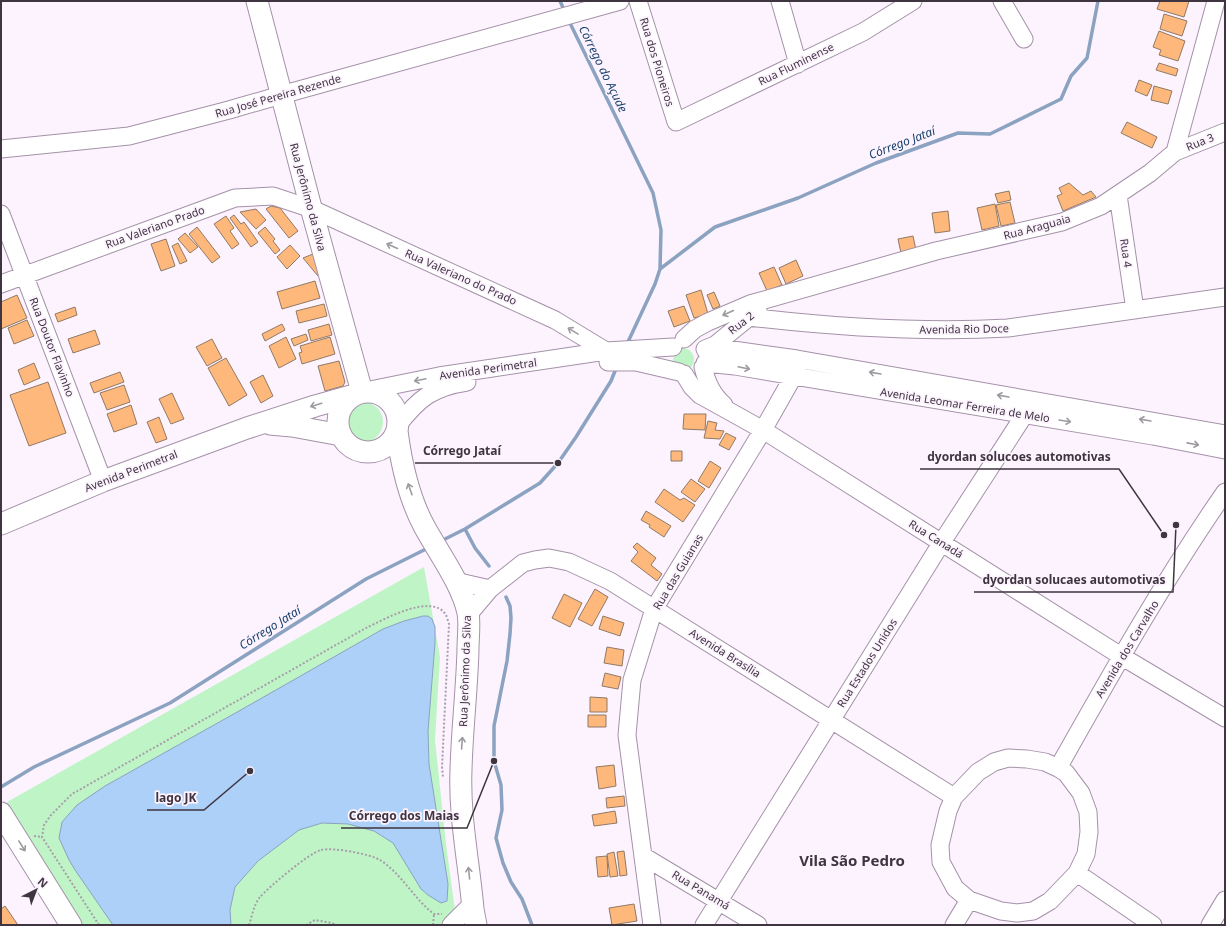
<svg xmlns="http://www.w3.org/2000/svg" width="1226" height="926" font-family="'Noto Sans',sans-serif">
<rect width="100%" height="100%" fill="#fcf3fe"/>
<path fill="#bff5c6" d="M682,348C694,348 699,363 688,369L673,362C673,356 675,351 682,348Z
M343 422a20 20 0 1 1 40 0a20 20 0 1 1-40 0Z
M424,567L440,657L435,740L446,844L457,925H81L39,859L7,802Z"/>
<path fill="#acd0f7" stroke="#8ba2c0" d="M423,616H428L432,619L435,627V643L428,731L429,764L448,884L447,901L441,903L428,895L421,889L393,843L374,831L348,824L322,823L299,830L258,861L235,887L230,910L231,925H113L75,870L69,860L59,838L62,822L77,805L105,786L239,711L383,629L404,621Z"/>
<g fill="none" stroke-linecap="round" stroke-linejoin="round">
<path stroke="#8ba2c0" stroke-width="3.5" d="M560,1L565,12
M568,19L653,193L661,230L660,269L655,284L627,344
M660,269L715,227L798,198L876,163L958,133L990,134L1061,99L1071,76L1087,58L1098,1
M465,529L475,548L489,566
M441,541L465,529L540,483L558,463L576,437L611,381L617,366
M506,597L510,606L511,618L510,634L507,661L494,726V761L501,785L502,810L496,838L503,863L511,882L522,899L532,925
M1,787L34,767L170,703L366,579L428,548"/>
</g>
<path fill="#feb87b" stroke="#917965" d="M1160,1H1189L1184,17L1157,9Z
M1164,14L1187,21L1182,36L1160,29Z
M1159,31L1185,41L1178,61L1159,55L1161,50L1153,47Z
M1159,63L1178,69L1176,76L1156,70Z
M1139,80L1152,85L1147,96L1135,91Z
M1154,86L1172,91L1168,104L1151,100Z
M1127,122L1157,137L1152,148L1121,133Z
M1069,183L1083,195L1091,191L1096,197L1063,211L1057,196L1062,194L1059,188Z
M1009,191L1011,200L998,203L995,194Z
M1010,202L1015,223L1001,226L996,205Z
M995,204L999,226L982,230L977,208Z
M271,206L280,208L298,231L289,238L266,209Z
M256,209L266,220L256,229L240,212Z
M948,211L950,231L935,233L932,213Z
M234,215L241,224L244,222L258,242L251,247L230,218Z
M226,216L234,228L230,231L239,244L232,249L214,224Z
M197,227L220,257L212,263L189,234Z
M265,227L275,239L273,241L280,250L275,254L258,233Z
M185,233L198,247L190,253L178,239Z
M913,236L916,250L901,253L898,239Z
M166,239L175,266L161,271L151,244Z
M178,243L187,261L180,264L172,246Z
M290,245L300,256L287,269L277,257Z
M313,254L320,275L318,276L303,258Z
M796,260L803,276L786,284L779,268Z
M774,267L782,285L767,291L759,273Z
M315,281L320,298L282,309L277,292Z
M701,290L708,314L694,318L686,295Z
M714,292L720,306L713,309L707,295Z
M17,295L27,318L1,329V302Z
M324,304L327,316L299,323L296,311Z
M684,306L690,321L674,327L668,311Z
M75,307L77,315L58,322L55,314Z
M27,320L34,336L14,344L8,328Z
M282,324L285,330L265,341L262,334Z
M329,324L332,335L311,341L308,330Z
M95,330L100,344L73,353L68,339Z
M306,334L308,340L294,346L291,339Z
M286,337L296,359L279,368L269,346Z
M330,337L335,354L302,364L299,353L302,352L300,346Z
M212,339L222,358L207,366L196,347Z
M226,358L247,395L229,406L208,368Z
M339,361L345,382L343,386L325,391L318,366Z
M34,363L40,378L24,385L18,370Z
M120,372L124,382L94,393L90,383Z
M263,375L273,396L261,403L250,382Z
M48,382L66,433L29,446L10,395Z
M124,385L130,402L107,410L100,393Z
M172,393L184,419L171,424L159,399Z
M131,405L137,424L114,432L107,414Z
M684,414H706L705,430L683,429Z
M159,417L167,439L156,443L147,422Z
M708,421L717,423L715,430L724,431L720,439L704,438Z
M726,433L736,438L729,450L719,445Z
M671,451H682V461H671Z
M710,461L721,468L709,488L698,481Z
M691,479L705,489L695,502L681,492Z
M664,489L680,500L684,498L695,505L683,522L655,502Z
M646,511L671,526L664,537L649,527L650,525L641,520Z
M637,543L656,558L651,565L662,574L657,581L631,561L638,552L633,547Z
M595,589L608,597L592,626L578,619Z
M564,594L582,603L570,627L552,618Z
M603,616L624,623L620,636L599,629Z
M607,647L624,650L622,666L604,663Z
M605,673L621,677L618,689L602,686Z
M590,697L607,698V712H590Z
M588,715H606V727H588Z
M614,765L616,786L599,789L596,767Z
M624,796L625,806L607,808L606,798Z
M615,811L617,823L594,826L592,815Z
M624,851L627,875L620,876L617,852Z
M614,852L618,876L610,877L607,854Z
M607,856L608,876L598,877L596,857Z
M634,904L637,921L612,925L609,908Z
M5,906L18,925H1V909Z"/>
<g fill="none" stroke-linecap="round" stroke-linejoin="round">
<defs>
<path id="minor" d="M638,1L676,122L863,32L913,1
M780,1L798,64
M1002,1L1024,39
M1,149L129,136L229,110L281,95L620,1
M1175,152L1225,132
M1118,195L1135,310
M1,214L103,481
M1,284L235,198L273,196L312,209L555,320L606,351
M749,317C835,327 922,333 1008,328L1225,297
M684,339L695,329L708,322L750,304L936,251L1062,222L1101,206L1150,173L1175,152L1216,1
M705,349L715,345L758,310
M706,351L726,349L797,359L1225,434
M608,362H636L679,372
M705,363L735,366L1153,436L1225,450
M703,367C707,383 712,394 724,405
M684,374L692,387L700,395L729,411L763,430L1121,656L1225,718
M365,391L439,376L606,351L673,347
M398,425C419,398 433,387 467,382
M455,581L490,589
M468,615L490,589L523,563L535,560L549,558L569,562L610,581L954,797
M1008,758L1027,759L1045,762L1058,768L1066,773L1081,793L1088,812L1089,832L1086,854L1077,873L1050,901L1033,911L1017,913L1001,911L969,900L955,888L941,862L940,845L948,811L954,797L978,772L994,762Z
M1058,768C1111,674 1164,580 1225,492
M643,856L758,925
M1077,873L1153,925
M451,925L472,904
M652,925L627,735L632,680L654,609L763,430L793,377L797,359
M704,925L942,542L1025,414L1027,400
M954,925L969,900
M1210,925L1225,900"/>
<path id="major" d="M257,1L310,204L362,392
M338 422a30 30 0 1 1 60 0a30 30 0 1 1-60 0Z
M270,424L292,426L341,435
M397,431C401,462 409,498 424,526C438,552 462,584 468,613C470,624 468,637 468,649C467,689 462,730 461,770C459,816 469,863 473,909L476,925
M1,524L103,481L247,428L315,406L354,395
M1,813L71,925"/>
</defs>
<use href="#minor" stroke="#a591a9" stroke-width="19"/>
<use href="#major" stroke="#a591a9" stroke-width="23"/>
<path stroke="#a79ea9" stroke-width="2" stroke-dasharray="2 2" stroke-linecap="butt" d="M34,836L42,837
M99,925L42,837L44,825L51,815L72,794L366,628C383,620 432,592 446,615C447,617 448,621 449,624L442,767L443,777
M249,925C252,916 254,904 260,897C269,887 309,853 321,850C333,847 370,854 380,860C402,874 414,899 434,914H442
M306,925L315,920L332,923L336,925
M433,925L434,914"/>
<use href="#minor" stroke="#fff" stroke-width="17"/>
<use href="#major" stroke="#fff" stroke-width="21"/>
</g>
<defs><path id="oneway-shaft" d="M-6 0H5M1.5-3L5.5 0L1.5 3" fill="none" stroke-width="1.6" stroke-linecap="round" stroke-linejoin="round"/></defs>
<g stroke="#9e9aa0">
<use href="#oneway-shaft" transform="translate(392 246) rotate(-156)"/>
<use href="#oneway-shaft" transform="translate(728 313) rotate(156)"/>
<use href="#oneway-shaft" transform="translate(573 331) rotate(-149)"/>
<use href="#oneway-shaft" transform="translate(744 368) rotate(12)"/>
<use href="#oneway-shaft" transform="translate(875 373) rotate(-170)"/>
<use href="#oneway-shaft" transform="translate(420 380) rotate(168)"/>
<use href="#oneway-shaft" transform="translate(1003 396) rotate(-170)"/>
<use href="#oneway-shaft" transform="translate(316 405) rotate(163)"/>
<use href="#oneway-shaft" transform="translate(1145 420) rotate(-170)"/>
<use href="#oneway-shaft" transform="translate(1065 421) rotate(9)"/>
<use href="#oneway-shaft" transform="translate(1193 444) rotate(11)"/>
<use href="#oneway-shaft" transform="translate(410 489) rotate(-109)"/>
<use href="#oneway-shaft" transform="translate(462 743) rotate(-86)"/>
<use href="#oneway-shaft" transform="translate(22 846) rotate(58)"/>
<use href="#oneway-shaft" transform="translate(469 873) rotate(-96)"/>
</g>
<g text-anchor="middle" stroke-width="3.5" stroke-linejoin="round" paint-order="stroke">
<g font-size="11" fill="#3e3540" stroke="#fcf3fe">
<text transform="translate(657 62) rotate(73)" y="4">Rua dos Pioneiros</text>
<text transform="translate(796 64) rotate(-26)" y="4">Rua Fluminense</text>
<text transform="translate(278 96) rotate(-16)" y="4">Rua José Pereira Rezende</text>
<text transform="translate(1200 142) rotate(-22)" y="4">Rua 3</text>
<text transform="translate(308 197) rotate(75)" y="4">Rua Jerônimo da Silva</text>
<text transform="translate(155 227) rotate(-20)" y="4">Rua Valeriano Prado</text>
<text transform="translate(1037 227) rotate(-15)" y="4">Rua Araguaia</text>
<text transform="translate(1126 253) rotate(82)" y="4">Rua 4</text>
<text transform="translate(461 277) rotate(24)" y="4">Rua Valeriano do Prado</text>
<text transform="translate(741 323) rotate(-38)" y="4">Rua 2</text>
<text transform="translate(964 329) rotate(-1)" y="4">Avenida Rio Doce</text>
<text transform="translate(52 347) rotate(69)" y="4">Rua Doutor Flavinho</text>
<text transform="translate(488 369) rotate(-8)" y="4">Avenida Perimetral</text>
<text transform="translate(965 405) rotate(9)" y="4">Avenida Leomar Ferreira de Melo</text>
<text transform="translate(131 471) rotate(-21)" y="4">Avenida Perimetral</text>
<text transform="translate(936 539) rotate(32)" y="4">Rua Canadá</text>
<text transform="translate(678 572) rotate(-59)" y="4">Rua das Guianas</text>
<text transform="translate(1127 649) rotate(-59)" y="4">Avenida dos Carvalho</text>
<text transform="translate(725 653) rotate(32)" y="4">Avenida Brasília</text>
<text transform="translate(867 663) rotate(-58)" y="4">Rua Estados Unidos</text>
<text transform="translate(465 671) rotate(-88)" y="4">Rua Jerônimo da Silva</text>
<text transform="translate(701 890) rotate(31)" y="4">Rua Panamá</text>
</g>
<g font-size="12" font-style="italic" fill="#19426c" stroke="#fcf3fe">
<text transform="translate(603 69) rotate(64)" y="4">Córrego do Açude</text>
<text transform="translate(902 143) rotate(-21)" y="4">Córrego Jataí</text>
<text transform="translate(270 628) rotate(-32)" y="4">Córrego Jataí</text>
</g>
<g font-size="15" font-weight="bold" fill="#3e3540" stroke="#fcf3fe">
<text x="852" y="866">Vila São Pedro</text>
</g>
</g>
<path fill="none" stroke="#3e3540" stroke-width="1.5" d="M558 463L509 463H415M1164 535L1119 469H920M1176 525L1173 592H974M250 771L204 810H147M494 761L467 828H341"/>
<g fill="#3e3540" stroke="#fcf3fe" stroke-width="1.5">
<circle cx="558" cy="463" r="4"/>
<circle cx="1164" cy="535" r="4"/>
<circle cx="1176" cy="525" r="4"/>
<circle cx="250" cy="771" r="4"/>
<circle cx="494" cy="761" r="4"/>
</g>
<g font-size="12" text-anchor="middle" font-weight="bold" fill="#3e3540" stroke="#fcf3fe" stroke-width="3.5" stroke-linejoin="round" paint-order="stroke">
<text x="462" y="455">Córrego Jataí</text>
<text x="1019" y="461">dyordan solucoes automotivas</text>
<text x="1074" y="584">dyordan solucaes automotivas</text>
<text x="176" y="802">lago JK</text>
<text x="404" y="820">Córrego dos Maias</text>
</g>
<rect width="1226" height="926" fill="none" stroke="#3e3540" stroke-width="4"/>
<g transform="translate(36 890) rotate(42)" stroke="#fcf3fe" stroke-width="3" paint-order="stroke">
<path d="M0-3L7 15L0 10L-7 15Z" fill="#3e3540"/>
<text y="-6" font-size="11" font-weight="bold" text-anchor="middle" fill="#3e3540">N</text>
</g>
</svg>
